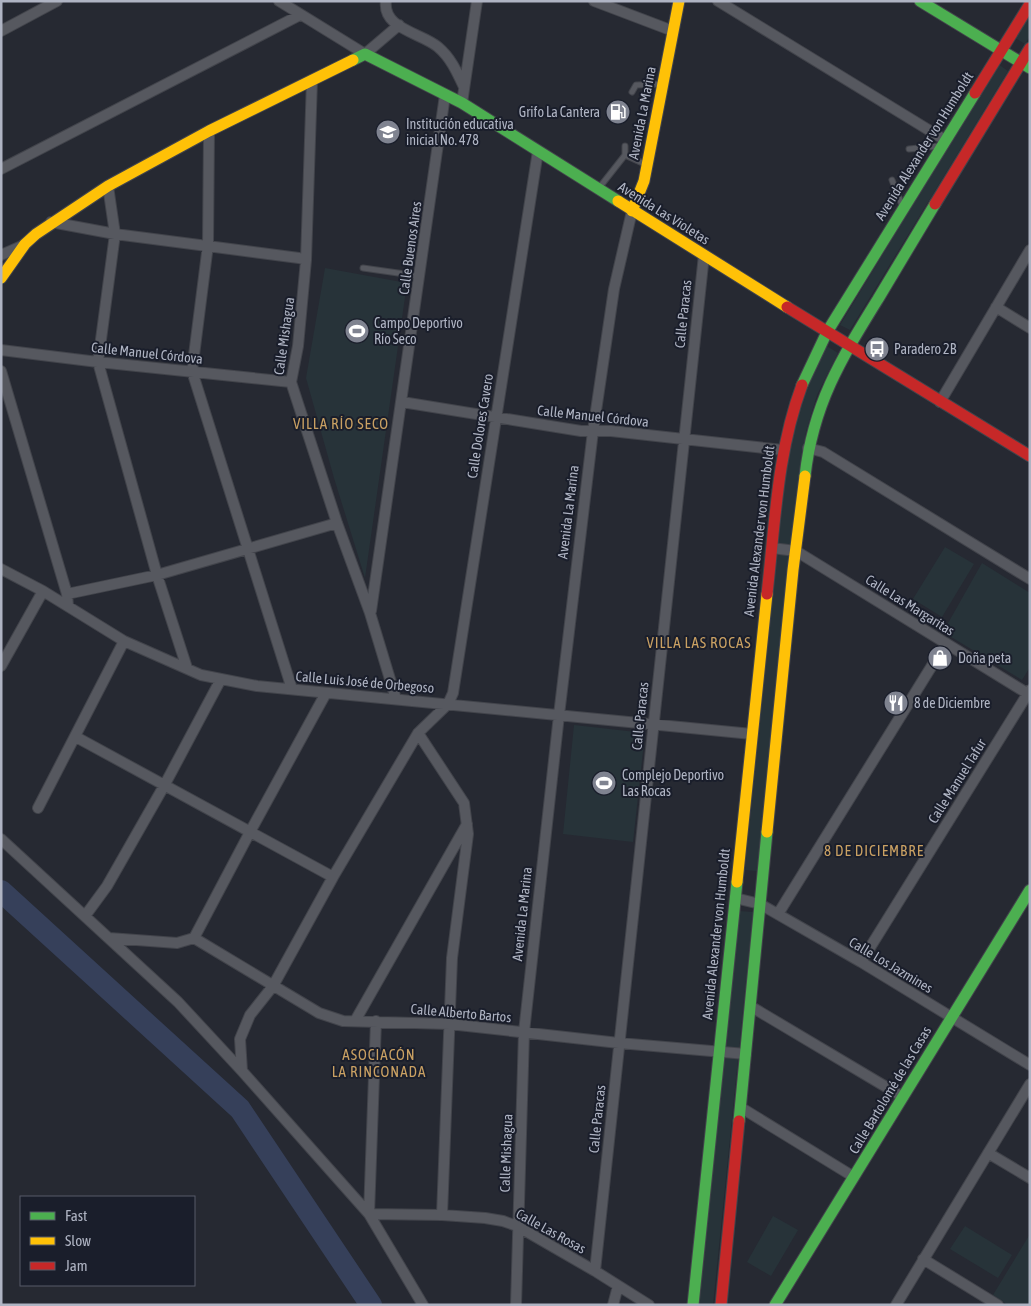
<svg xmlns="http://www.w3.org/2000/svg" width="1031" height="1306" font-family="'Asap Condensed',sans-serif">
<rect width="100%" height="100%" fill="#262932"/>
<path fill="#273339" d="M1030,13V36L1025,44L1015,38Z
M998,64L1008,71L850,330L840,325Z
M325,268L407,283L365,578L334,478L306,378Z
M825,345L838,353L817,395L806,432L757,871L745,870L788,451L801,399Z
M945,547L974,564L942,617L913,599Z
M982,563L1030,593V667L1022,680L943,632Z
M574,725L645,733L633,842L563,834Z
M739,911L753,912L713,1305H699Z
M773,1216L798,1230L771,1276L747,1262Z
M965,1226L1012,1255L998,1278L950,1249Z
M1030,1234V1305H1008L993,1295Z"/>
<g fill="none" stroke-linecap="round" stroke-linejoin="round">
<path stroke="#36405a" stroke-width="22" d="M1,891L240,1109L371,1305"/>
<defs>
<path id="lane" d="M632,92L636,85L662,84
M625,146V155L647,165
M909,149L939,146
M892,180L902,205
M599,188L625,155
M363,268L419,276"/>
<path id="street" d="M279,1L365,54L399,25
M386,1C382,29 422,33 438,47C451,58 457,72 464,87
M594,1L673,31
M718,1L945,140
M1,31L57,1
M312,80L306,260L298,346L291,382L337,523L370,613L396,699
M462,103L477,1
M209,131L208,245L192,371L292,689
M1,169L300,15
M108,186L115,234L98,362L157,575L187,668
M51,222L115,234L299,258L306,260
M1,255L24,245
M996,307L1030,328
M1,350L98,362L291,382
M1,371L67,594
M402,402L581,431H611L783,450
M940,402L1030,250
M808,448L823,452L1030,579
M772,548L796,551L1030,695
M1,569L43,591L124,641L201,675L257,686L752,734
M68,606L67,594L157,575L337,523
M371,611L445,95
M1,666L43,591
M418,733L464,803L468,834L452,958L442,1215
M76,737L333,877
M38,808L124,641
M1,839L178,1002L242,1071L369,1214L423,1305
M735,898L760,904L861,962L1030,1065
M778,914L946,643
M85,916L107,886L164,786L221,679
M109,938L177,943L194,938L250,832L326,693
M194,938L319,1013L343,1021L449,1024L619,1043L746,1054
M861,962L1030,690
M750,1006L903,1097
M355,1021L467,824
M242,1071L240,1039L250,1015L273,986L333,877L418,733L448,704L453,693L538,151
M740,1107L854,1177
M988,1153L1030,1178
M369,1214L442,1215L485,1218L503,1221L517,1226L595,1271L649,1305
M369,1214L376,1021
M923,1259L998,1305
M595,1271L704,255
M516,1305L524,1032L559,715L593,431L614,289L632,211
M613,1305L618,1286
M896,1305L1030,1084"/>
<path id="fast" d="M920,1L1030,68
M353,60L365,54L462,103L618,201
M802,385L827,332L975,93
M805,476C813,404 841,359 878,299C897,267 916,236 935,204
M739,1121L767,832
M693,1305L737,882
M775,1305L1030,890"/>
<path id="slow" d="M618,201L787,307
M632,211L644,181L679,1
M1,278L25,244L36,234L108,186L209,131L353,60
M767,832L793,570L805,476
M737,882L767,594"/>
<path id="jam" d="M975,93L1030,4
M935,204L1030,48
M787,307L1030,456
M767,594C775,524 777,452 802,385
M721,1305L739,1121"/>
</defs>
<use href="#lane" stroke="#42444b" stroke-width="7"/>
<use href="#street" stroke="#42444b" stroke-width="12"/>
<use href="#fast" stroke="#42444b" stroke-width="13"/>
<use href="#slow" stroke="#42444b" stroke-width="13"/>
<use href="#jam" stroke="#42444b" stroke-width="13"/>
<use href="#lane" stroke="#56585f" stroke-width="5"/>
<use href="#street" stroke="#56585f" stroke-width="10"/>
<use href="#fast" stroke="#4caf50" stroke-width="11"/>
<use href="#slow" stroke="#ffc107" stroke-width="11"/>
<use href="#jam" stroke="#c62828" stroke-width="11"/>
</g>
<defs>
<symbol id="fuel-disc" viewBox="-11 -11 22 22"><circle r="9.5" fill="#7f8390" stroke="#1a1e2b"/><path d="M-5.5-6h7V0h2V4h1.3V-2.5L3-4.5l.8-.8L6-3V5H2.5V1h-1V6h-7ZM-4.2-4.7v3.2H.2V-4.7Z" fill="#fff"/></symbol>
<symbol id="school-disc" viewBox="-11 -11 22 22"><circle r="9.5" fill="#7f8390" stroke="#1a1e2b"/><path d="M0-5L7-2L0 1L-7-2ZM-4 1L0 2.5L4 1V4Q0 6-4 4Z" fill="#fff"/></symbol>
<symbol id="stadium-disc" viewBox="-11 -11 22 22"><circle r="9.5" fill="#7f8390" stroke="#1a1e2b"/><path d="M0-5a6.5 5 0 1 0 0 10a6.5 5 0 1 0 0-10ZM-3.5-1.8h7v3.6h-7Z" fill="#fff"/></symbol>
<symbol id="bus-disc" viewBox="-11 -11 22 22"><circle r="9.5" fill="#7f8390" stroke="#1a1e2b"/><path d="M-5-6H5V4H4V6H2V4H-2V6H-4V4H-5ZM-3.5-4V0h7V-4ZM-3.5 1.2v1.5H-2V1.2ZM2 1.2v1.5H3.5V1.2Z" fill="#fff"/></symbol>
<symbol id="shop-disc" viewBox="-11 -11 22 22"><circle r="9.5" fill="#7f8390" stroke="#1a1e2b"/><path d="M-5-2.5h2.3a2.7 3.5 0 0 1 5.4 0H5L5.5 6h-11ZM-1.5-2.5h3a1.5 2.3 0 0 0-3 0Z" fill="#fff"/></symbol>
<symbol id="restaurant-disc" viewBox="-11 -11 22 22"><circle r="9.5" fill="#7f8390" stroke="#1a1e2b"/><path d="M-5-6h1v4h1v-4h1v4h1v-4h1v5L-1.5 .5V6h-2V.5L-5-1ZM5-6V6H3V1.5H1.5Q1.5-4 5-6Z" fill="#fff"/></symbol>
</defs>
<g fill-rule="evenodd">
<use href="#fuel-disc" x="604" y="98" width="28" height="28"/>
<use href="#school-disc" x="374" y="118" width="28" height="28"/>
<use href="#stadium-disc" x="343" y="317" width="28" height="28"/>
<use href="#bus-disc" x="863" y="335" width="28" height="28"/>
<use href="#shop-disc" x="926" y="644" width="28" height="28"/>
<use href="#restaurant-disc" x="882" y="689" width="28" height="28"/>
<use href="#stadium-disc" x="590" y="769" width="28" height="28"/>
</g>
<g text-anchor="middle" stroke-width="4" stroke-linejoin="round" paint-order="stroke">
<g font-size="14" fill="#afb4c3" stroke="#1a1e2b" text-anchor="start">
<text x="600" y="117" text-anchor="end">Grifo La Cantera</text>
<text x="406" y="129">Institución educativa<tspan x="406" dy="16">inicial No. 478</tspan></text>
<text x="374" y="328">Campo Deportivo<tspan x="374" dy="16">Río Seco</tspan></text>
<text x="894" y="354">Paradero 2B</text>
<text x="958" y="663">Doña peta</text>
<text x="914" y="708">8 de Diciembre</text>
<text x="622" y="780">Complejo Deportivo<tspan x="622" dy="16">Las Rocas</tspan></text>
</g>
<g font-size="14" fill="#afb4c3" stroke="#1a1e2b">
<text transform="translate(642 113) rotate(-79)" y="5">Avenida La Marina</text>
<text transform="translate(924 146) rotate(-58)" y="5">Avenida Alexander von Humboldt</text>
<text transform="translate(664 213) rotate(32)" y="5">Avenida Las Violetas</text>
<text transform="translate(410 248) rotate(-82)" y="5">Calle Buenos Aires</text>
<text transform="translate(683 314) rotate(-84)" y="5">Calle Paracas</text>
<text transform="translate(284 336) rotate(-82)" y="5">Calle Mishagua</text>
<text transform="translate(147 353) rotate(6)" y="5">Calle Manuel Córdova</text>
<text transform="translate(593 416) rotate(6)" y="5">Calle Manuel Córdova</text>
<text transform="translate(480 426) rotate(-81)" y="5">Calle Dolores Cavero</text>
<text transform="translate(568 512) rotate(-83)" y="5">Avenida La Marina</text>
<text transform="translate(759 531) rotate(-83)" y="5">Avenida Alexander von Humboldt</text>
<text transform="translate(910 605) rotate(32)" y="5">Calle Las Margaritas</text>
<text transform="translate(365 682) rotate(5)" y="5">Calle Luis José de Orbegoso</text>
<text transform="translate(640 716) rotate(-84)" y="5">Calle Paracas</text>
<text transform="translate(957 781) rotate(-58)" y="5">Calle Manuel Tafur</text>
<text transform="translate(522 914) rotate(-84)" y="5">Avenida La Marina</text>
<text transform="translate(716 934) rotate(-84)" y="5">Avenida Alexander von Humboldt</text>
<text transform="translate(891 965) rotate(31)" y="5">Calle Los Jazmines</text>
<text transform="translate(461 1013) rotate(5)" y="5">Calle Alberto Bartos</text>
<text transform="translate(890 1090) rotate(-59)" y="5">Calle Bartolomé de las Casas</text>
<text transform="translate(597 1119) rotate(-84)" y="5">Calle Paracas</text>
<text transform="translate(506 1153) rotate(-88)" y="5">Calle Mishagua</text>
<text transform="translate(551 1231) rotate(29)" y="5">Calle Las Rosas</text>
</g>
<g font-size="15" letter-spacing="1" fill="#caa163" stroke="#1a1e2b">
<text x="341" y="429">VILLA RÍO SECO</text>
<text x="699" y="648">VILLA LAS ROCAS</text>
<text x="874" y="856">8 DE DICIEMBRE</text>
<text x="379" y="1060">ASOCIACÓN<tspan x="379" dy="17">LA RINCONADA</tspan></text>
</g>
</g>
<rect width="1031" height="1306" fill="none" stroke="#afb4c3" stroke-width="5"/>
<rect x="20" y="1196" width="175" height="90" fill="#1a1e2b" stroke="#565a68"/>
<rect x="30" y="1212" width="25" height="8" fill="#4caf50" stroke="#565a68"/>
<text x="65" y="1221" font-size="15" fill="#afb4c3">Fast</text>
<rect x="30" y="1237" width="25" height="8" fill="#ffc107" stroke="#565a68"/>
<text x="65" y="1246" font-size="15" fill="#afb4c3">Slow</text>
<rect x="30" y="1262" width="25" height="8" fill="#c62828" stroke="#565a68"/>
<text x="65" y="1271" font-size="15" fill="#afb4c3">Jam</text>
</svg>
